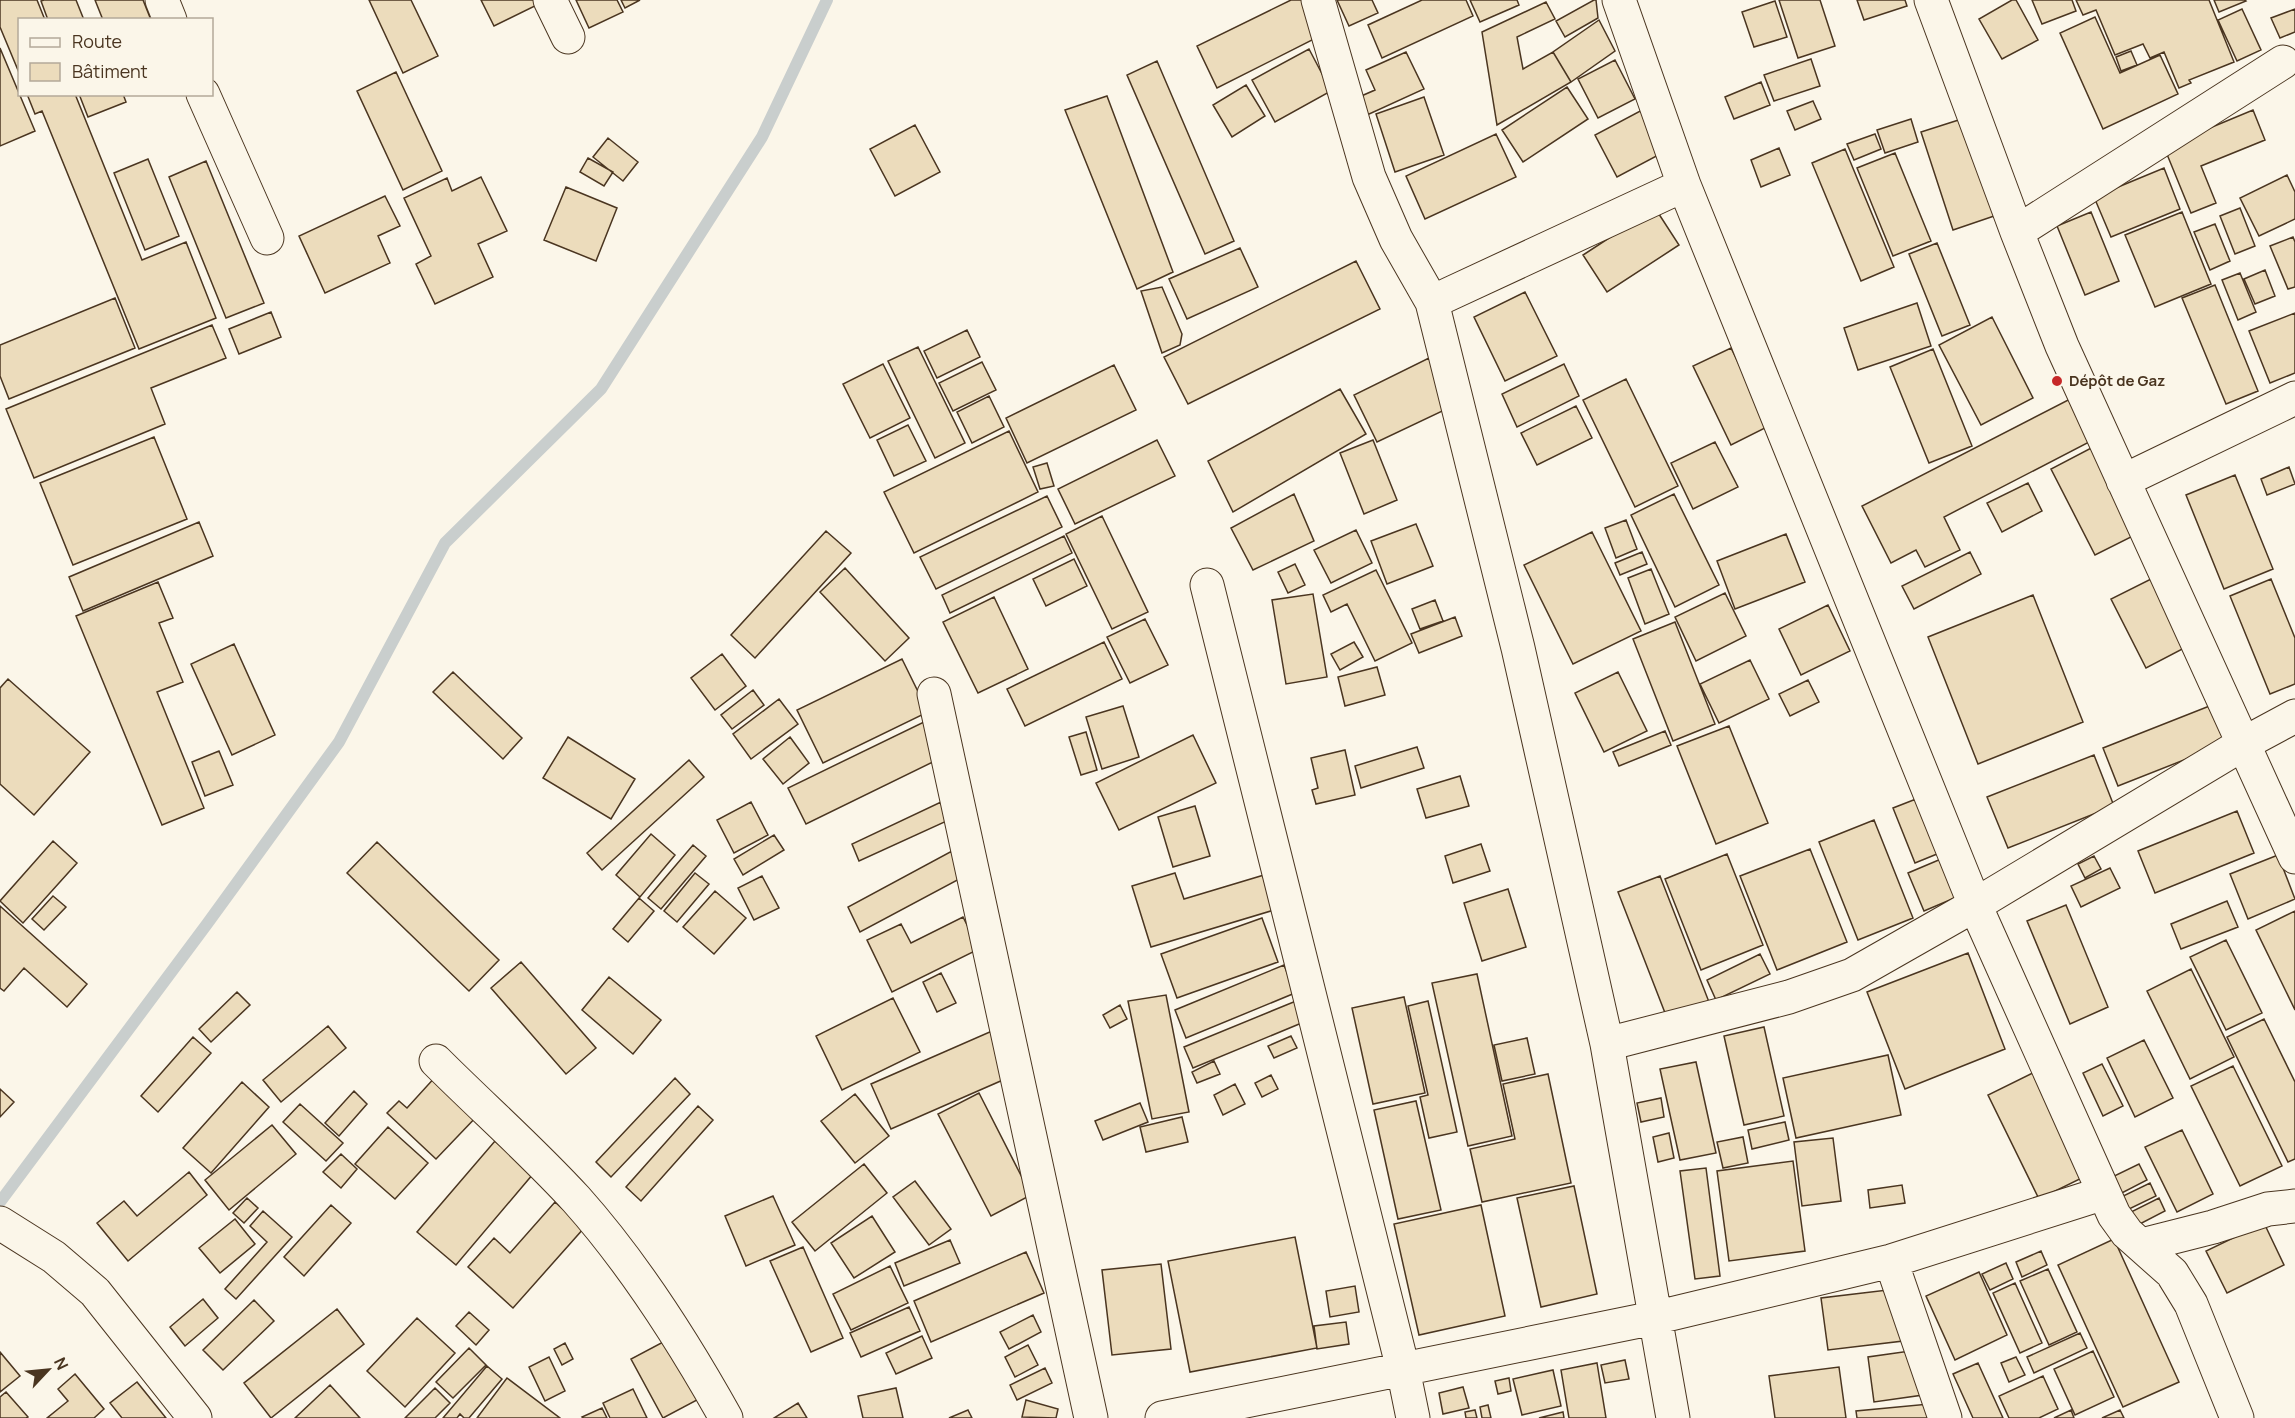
<svg xmlns="http://www.w3.org/2000/svg" width="2295" height="1418" font-family="Manrope,sans-serif">
<rect width="100%" height="100%" fill="#fbf6e9"/>
<g fill="none" stroke-linecap="round" stroke-linejoin="round">
<path stroke="#c9cecd" stroke-width="12" d="M0,1202L207,924L339,742L445,543L601,389L762,137L827,0"/>
</g>
<path fill="#ecdcbc" stroke="#4a3520" stroke-width="1.5" d="M0,0H37L45,20H20V75L0,27Z
M44,0H76L84,20H48L41,1Z
M95,0H143L151,20H103Z
M369,0H411L438,56L403,73Z
M481,0H539L541,3L494,26Z
M576,0H617L623,12L589,28Z
M621,0H640L625,8Z
M1291,0H1304L1322,35L1217,88L1197,46Z
M1337,0H1372L1378,13L1349,26Z
M1422,0H1466L1473,16L1382,58L1368,25Z
M1470,0H1517L1519,5L1480,22Z
M1594,0H1596L1598,18L1565,37L1556,21Z
M1779,0H1820L1835,46L1798,58Z
M1857,0H1905L1907,6L1864,20Z
M2012,0H2016L2038,40L2002,59L1979,19Z
M2032,0H2072L2076,11L2042,24Z
M2076,0H2209L2234,62L2189,80L2191,83L2179,88L2164,52L2150,58L2143,44L2115,55L2096,10L2083,15Z
M2214,0H2245L2246,1L2219,12Z
M1775,1L1787,37L1754,47L1742,12Z
M1546,2L1555,19L1517,37L1523,69L1553,52L1571,82L1497,125L1482,32Z
M2242,9L2261,50L2237,61L2218,20Z
M2295,9V32L2280,38L2271,18Z
M2095,17L2120,73L2160,55L2178,94L2103,129L2060,33Z
M1599,20L1615,51L1571,82L1553,52Z
M0,48L35,131L0,146Z
M1309,49L1331,91L1275,122L1252,80Z
M2131,51L2137,65L2121,71L2116,57Z
M1406,52L1424,89L1367,115L1359,97L1375,90L1366,70Z
M1811,59L1820,86L1774,101L1764,75Z
M1615,60L1635,99L1598,118L1578,79Z
M1157,61L1234,241L1205,254L1127,75Z
M396,72L442,171L403,190L357,91Z
M1761,82L1770,105L1734,119L1725,97Z
M1246,85L1265,116L1232,137L1213,105Z
M1567,87L1588,119L1523,162L1502,130Z
M27,94H75L142,260L186,242L216,318L139,349L42,111L35,114Z
M79,94H123L126,102L88,117Z
M1107,96L1173,272L1137,289L1065,110Z
M1424,97L1444,155L1395,172L1376,114Z
M1813,101L1821,119L1795,130L1787,111Z
M1644,109L1666,151L1617,177L1595,135Z
M2253,110L2265,140L2201,166L2216,203L2191,213L2164,147Z
M1968,117L2000,214L1953,230L1921,132Z
M1911,119L1918,142L1885,153L1877,130Z
M915,125L940,172L895,196L870,149Z
M1496,134L1516,177L1425,219L1406,176Z
M1875,134L1881,149L1854,160L1847,144Z
M608,138L638,162L623,181L593,157Z
M1779,148L1790,175L1761,187L1751,160Z
M1845,149L1894,267L1861,281L1812,163Z
M1895,153L1931,241L1893,256L1857,168Z
M588,158L613,172L604,186L580,172Z
M148,159L179,236L145,250L114,173Z
M206,161L264,303L226,318L169,177Z
M2164,168L2180,209L2111,237L2094,197Z
M2287,175L2295,192V219L2259,236L2240,198Z
M481,177L507,231L478,244L493,277L435,304L416,264L431,256L404,198L447,178L452,191Z
M566,187L617,208L596,261L544,240Z
M385,196L400,226L378,236L390,263L325,293L299,236Z
M1655,208L1679,245L1607,292L1583,255Z
M2240,208L2255,246L2235,254L2220,216Z
M2091,212L2119,281L2085,295L2057,226Z
M2182,212L2211,284L2155,307L2125,235Z
M2215,224L2230,261L2210,270L2194,232Z
M2293,237L2295,242V287L2288,289L2270,246Z
M1937,243L1970,325L1942,336L1909,254Z
M1240,248L1258,287L1187,319L1169,279Z
M1356,261L1380,309L1188,404L1164,357Z
M2265,270L2275,296L2255,304L2244,279Z
M2240,273L2256,312L2238,320L2222,280Z
M2215,285L2258,391L2226,404L2182,298Z
M1162,287L1182,334L1180,345L1162,353L1141,291Z
M1525,292L1557,356L1505,381L1474,317Z
M115,298L135,348L9,399L0,376V345Z
M1917,303L1931,346L1858,370L1844,328Z
M271,312L281,337L239,354L229,329Z
M2295,313V373L2270,383L2249,331Z
M1992,317L2033,398L1981,425L1939,345Z
M212,325L226,358L151,388L165,424L34,478L6,409Z
M967,330L980,357L937,378L924,351Z
M918,347L965,443L935,458L888,361Z
M1731,348L1769,426L1731,445L1693,366Z
M1933,349L1972,446L1929,463L1890,367Z
M1429,358L1453,406L1377,442L1354,395Z
M982,362L996,390L953,411L939,383Z
M883,364L910,418L870,438L843,384Z
M1564,364L1579,396L1517,427L1502,394Z
M1114,365L1136,410L1027,463L1006,418Z
M1626,379L1678,486L1635,507L1583,400Z
M1340,389L1366,434L1233,512L1208,461Z
M989,396L1004,427L972,443L957,412Z
M2074,397L2095,439L1944,517L1960,550L1925,567L1916,550L1891,563L1862,506Z
M1576,406L1592,438L1537,465L1521,433Z
M908,425L926,461L894,476L877,440Z
M1009,431L1038,492L914,553L884,492Z
M154,437L187,519L73,565L40,483Z
M1157,440L1175,476L1075,524L1058,489Z
M1373,440L1397,500L1364,514L1340,453Z
M1715,442L1738,487L1693,509L1671,463Z
M2095,446L2139,533L2095,555L2051,469Z
M1047,463L1054,486L1040,489L1033,467Z
M2289,467L2295,484L2267,495L2261,479Z
M2235,475L2273,569L2224,589L2186,495Z
M2028,483L2042,511L2002,532L1987,503Z
M1294,494L1314,541L1253,570L1231,528Z
M1674,494L1719,585L1675,607L1631,515Z
M1047,496L1062,527L936,589L920,557Z
M1102,516L1148,612L1112,629L1066,534Z
M1626,520L1637,549L1616,558L1605,528Z
M199,522L213,556L83,611L69,577Z
M1416,524L1433,566L1387,584L1371,541Z
M1356,530L1372,563L1331,583L1314,550Z
M826,531L851,553L755,658L731,635Z
M1592,532L1641,631L1573,664L1524,565Z
M1786,534L1805,582L1735,609L1717,561Z
M1064,536L1072,553L950,613L942,595Z
M1642,552L1647,564L1620,575L1615,563Z
M1970,552L1981,574L1914,609L1902,586Z
M1074,559L1087,586L1046,606L1033,579Z
M1295,564L1305,585L1288,593L1278,572Z
M845,568L909,638L885,661L820,592Z
M1651,569L1669,614L1645,624L1628,578Z
M1376,570L1412,643L1375,661L1347,604L1331,612L1323,595Z
M2157,576L2192,644L2146,668L2111,599Z
M2271,579L2295,638V684L2270,694L2230,596Z
M158,582L173,618L159,623L183,682L157,692L204,808L162,825L76,616Z
M1725,593L1746,636L1696,661L1675,617Z
M1313,594L1327,677L1286,684L1272,600Z
M2033,595L2083,722L1978,764L1928,637Z
M994,597L1028,669L978,693L943,622Z
M1435,600L1443,621L1420,629L1412,609Z
M1828,605L1850,651L1801,675L1779,629Z
M1455,617L1462,636L1419,653L1411,634Z
M1145,619L1168,665L1130,683L1107,637Z
M1675,622L1715,724L1673,741L1633,639Z
M1104,642L1122,679L1025,726L1007,689Z
M1354,642L1363,657L1340,670L1331,654Z
M234,644L275,735L232,755L191,664Z
M722,654L746,686L715,710L691,678Z
M902,659L928,712L823,763L797,710Z
M1750,660L1769,699L1719,723L1700,684Z
M1377,667L1385,695L1345,706L1338,677Z
M453,672L522,738L503,759L433,692Z
M1618,672L1647,731L1604,752L1575,693Z
M8,679L90,752L34,815L0,784V688Z
M1808,680L1819,702L1790,716L1779,694Z
M753,690L764,705L732,729L721,715Z
M779,699L798,724L751,759L733,734Z
M2212,705L2227,743L2118,786L2103,748Z
M1123,706L1139,757L1102,769L1086,717Z
M926,721L943,757L806,824L788,788Z
M1729,726L1768,823L1716,844L1677,746Z
M1665,731L1671,745L1619,766L1613,752Z
M1086,732L1097,770L1081,775L1069,737Z
M1193,735L1216,783L1119,830L1096,783Z
M568,737L635,779L611,819L543,778Z
M790,737L809,763L783,784L763,759Z
M1417,747L1424,768L1361,788L1355,766Z
M1345,750L1355,795L1316,804L1312,790L1318,788L1311,758Z
M219,751L233,785L205,796L192,762Z
M2094,755L2114,806L2008,848L1987,797Z
M689,760L704,777L602,870L587,853Z
M1460,776L1469,806L1426,818L1417,789Z
M1916,799L1937,854L1915,863L1893,808Z
M751,802L768,835L734,853L717,820Z
M941,802L949,820L859,861L852,844Z
M1195,806L1210,856L1173,867L1158,817Z
M2237,811L2254,853L2155,893L2138,851Z
M1874,820L1913,918L1858,940L1819,842Z
M651,834L675,855L640,897L616,875Z
M774,835L784,850L743,875L734,859Z
M53,841L77,863L23,923L0,901Z
M377,842L499,960L469,991L347,873Z
M1481,844L1490,871L1453,883L1445,856Z
M693,845L706,856L661,909L648,898Z
M1810,849L1847,942L1777,970L1740,876Z
M952,851L965,876L860,932L848,907Z
M1727,854L1763,945L1701,970L1665,879Z
M2278,855L2295,899L2248,919L2230,874Z
M2094,856L2101,869L2085,878L2078,864Z
M1941,859L1957,897L1924,911L1908,873Z
M2110,868L2120,888L2081,907L2071,886Z
M695,873L709,884L677,922L664,911Z
M1175,873L1184,899L1264,875L1274,910L1151,947L1132,886Z
M762,876L779,908L754,920L738,888Z
M1660,876L1709,1002L1667,1018L1618,892Z
M1508,889L1526,947L1482,961L1464,903Z
M715,891L746,918L714,954L683,927Z
M53,896L66,907L44,930L32,919Z
M639,898L654,911L628,942L613,929Z
M2227,901L2238,927L2181,949L2171,924Z
M2066,905L2108,1007L2070,1024L2027,921Z
M0,906L87,984L67,1007L24,968L4,991L0,988Z
M2295,911V1010L2256,930Z
M963,917L979,949L892,992L867,940L901,924L911,943Z
M1262,918L1278,962L1177,998L1161,954Z
M2226,940L2262,1013L2226,1030L2190,957Z
M1968,953L2005,1049L1905,1089L1867,992Z
M1760,954L1770,974L1716,1000L1707,980Z
M521,962L596,1048L566,1074L491,988Z
M1284,965L1295,993L1186,1038L1175,1010Z
M2191,969L2234,1057L2190,1079L2147,991Z
M941,973L956,1003L937,1012L923,982Z
M1477,974L1512,1136L1468,1146L1432,983Z
M609,977L661,1020L633,1054L582,1010Z
M237,992L250,1005L211,1042L199,1029Z
M1166,995L1189,1112L1152,1119L1128,1001Z
M1404,997L1425,1093L1373,1104L1352,1008Z
M893,998L920,1052L842,1090L816,1036Z
M1296,1001L1304,1022L1193,1068L1184,1047Z
M1428,1001L1457,1132L1429,1138L1420,1097L1428,1095L1408,1006Z
M1120,1005L1127,1019L1110,1028L1103,1015Z
M2264,1019L2295,1082V1159L2288,1162L2227,1037Z
M328,1026L346,1048L281,1102L263,1080Z
M1764,1027L1784,1116L1744,1125L1724,1036Z
M992,1031L1012,1076L891,1129L871,1084Z
M1291,1036L1297,1048L1274,1058L1268,1046Z
M193,1037L211,1053L158,1112L141,1096Z
M1527,1038L1535,1074L1502,1081L1494,1045Z
M2144,1040L2173,1098L2135,1117L2107,1058Z
M1888,1055L1901,1115L1796,1138L1783,1078Z
M1214,1061L1220,1074L1197,1083L1192,1072Z
M1696,1062L1716,1153L1680,1160L1660,1069Z
M2102,1064L2123,1106L2103,1116L2083,1073Z
M2233,1066L2282,1166L2240,1186L2191,1086Z
M2039,1070L2090,1174L2039,1199L1988,1095Z
M1548,1074L1571,1183L1482,1202L1470,1149L1515,1139L1503,1084Z
M437,1075L479,1114L436,1159L387,1113L399,1101L407,1108Z
M1271,1075L1278,1089L1262,1097L1255,1083Z
M675,1078L690,1094L611,1177L596,1162Z
M242,1082L269,1107L211,1173L183,1148Z
M1235,1084L1245,1104L1223,1115L1214,1095Z
M0,1089L14,1102L0,1117Z
M354,1091L367,1104L339,1136L325,1123Z
M979,1093L1031,1195L991,1216L938,1114Z
M855,1094L889,1136L855,1163L821,1121Z
M1661,1098L1664,1117L1641,1122L1637,1103Z
M1416,1101L1441,1210L1398,1219L1374,1110Z
M1140,1103L1148,1122L1103,1140L1095,1121Z
M300,1104L343,1143L326,1161L283,1122Z
M698,1106L713,1120L641,1201L626,1187Z
M1182,1117L1188,1142L1146,1152L1140,1127Z
M1785,1122L1789,1140L1752,1149L1748,1130Z
M272,1125L296,1154L229,1210L205,1180Z
M388,1127L428,1163L395,1199L355,1164Z
M2182,1130L2213,1194L2177,1212L2145,1147Z
M1669,1133L1674,1158L1658,1162L1653,1137Z
M1743,1137L1748,1163L1723,1168L1717,1142Z
M1833,1138L1841,1201L1802,1206L1794,1142Z
M495,1141L533,1174L456,1265L417,1232Z
M341,1154L357,1169L341,1188L323,1172Z
M1793,1161L1805,1251L1729,1261L1717,1171Z
M864,1164L887,1193L815,1251L792,1222Z
M2139,1164L2147,1180L2116,1196L2108,1179Z
M1706,1168L1720,1276L1695,1279L1680,1171Z
M189,1172L207,1195L128,1261L97,1223L124,1201L137,1216Z
M915,1181L951,1229L929,1245L893,1197Z
M2150,1183L2156,1196L2125,1211L2119,1198Z
M1902,1185L1905,1203L1870,1208L1868,1190Z
M1574,1186L1597,1294L1541,1307L1517,1198Z
M773,1196L795,1245L746,1266L725,1216Z
M247,1198L258,1208L244,1223L233,1213Z
M2159,1198L2165,1211L2136,1226L2129,1213Z
M555,1202L584,1228L513,1308L468,1267L494,1238L510,1253Z
M331,1205L351,1223L304,1276L284,1257Z
M1481,1205L1505,1316L1419,1335L1394,1224Z
M263,1211L292,1237L236,1299L225,1289L267,1242L250,1226Z
M872,1216L895,1252L854,1278L831,1243Z
M235,1219L255,1244L220,1273L199,1248Z
M2264,1223L2284,1265L2227,1293L2206,1251Z
M1295,1237L1317,1348L1190,1372L1168,1261Z
M2114,1239L2179,1382L2123,1407L2058,1265Z
M950,1240L960,1263L904,1286L895,1263Z
M803,1247L843,1338L811,1352L770,1261Z
M2041,1251L2047,1265L2022,1277L2016,1262Z
M1026,1252L1044,1293L931,1342L914,1301Z
M2006,1263L2013,1279L1990,1290L1982,1274Z
M1161,1264L1171,1349L1112,1355L1102,1270Z
M890,1266L908,1303L851,1330L833,1294Z
M2048,1269L2077,1332L2049,1345L2020,1281Z
M1979,1272L2007,1335L1955,1360L1926,1296Z
M2015,1283L2042,1343L2020,1353L1993,1293Z
M1355,1286L1359,1312L1330,1317L1326,1291Z
M1896,1289L1903,1341L1828,1350L1821,1298Z
M203,1299L218,1318L185,1346L170,1327Z
M254,1300L274,1321L223,1370L203,1350Z
M909,1307L920,1331L861,1357L850,1333Z
M337,1309L364,1344L271,1418L244,1383Z
M469,1312L489,1330L476,1345L456,1326Z
M1033,1315L1041,1332L1009,1349L1000,1332Z
M417,1318L455,1353L405,1407L367,1371Z
M1346,1322L1349,1344L1317,1349L1314,1326Z
M2080,1333L2087,1348L2034,1373L2027,1357Z
M922,1336L932,1358L896,1374L886,1353Z
M665,1341L697,1400L663,1418L631,1359Z
M565,1343L573,1359L562,1365L554,1349Z
M1028,1345L1038,1365L1015,1377L1005,1357Z
M469,1348L486,1365L453,1398L436,1382Z
M1917,1350L1923,1395L1874,1402L1868,1357Z
M2093,1351L2114,1397L2075,1415L2054,1369Z
M0,1352L20,1376L0,1392Z
M549,1357L565,1391L545,1401L529,1367Z
M2016,1357L2025,1375L2009,1382L2001,1363Z
M1625,1360L1629,1379L1605,1383L1601,1365Z
M1597,1363L1606,1418H1569L1561,1370Z
M1978,1363L2003,1418H1973L1953,1374Z
M487,1366L502,1379L469,1418H464L460,1414L457,1418H443Z
M1839,1367L1846,1418H1775L1769,1376Z
M1045,1368L1052,1383L1017,1400L1010,1385Z
M1553,1370L1561,1406L1522,1415L1513,1379Z
M75,1374L104,1409L94,1418H47L68,1401L58,1389Z
M2043,1376L2058,1409L2039,1418H2009L1999,1396Z
M507,1378L560,1418H477Z
M1509,1378L1511,1391L1498,1394L1495,1381Z
M137,1382L166,1418H122L110,1403Z
M330,1385L360,1418H295Z
M1463,1387L1469,1408L1443,1414L1439,1393Z
M435,1388L450,1403L435,1418H405Z
M896,1388L903,1418H863L858,1396Z
M633,1389L647,1418H610L603,1403Z
M6,1392L28,1417L26,1418H0V1397Z
M1026,1400L1058,1409L1056,1418L1022,1417Z
M798,1403L807,1418H774Z
M1929,1404L1930,1418H1857L1856,1411Z
M1488,1405L1491,1418H1482L1480,1407Z
M602,1408L607,1418H583L582,1417Z
M968,1410L972,1418H949Z
M1475,1410L1477,1418H1466L1465,1412Z
M2071,1410L2074,1418H2054Z
M2120,1410L2124,1418H2102Z
M1563,1412L1564,1418H1539Z"/>
<g fill="none" stroke-linecap="round" stroke-linejoin="round">
<defs>
<path id="minor" d="M162,0L170,20
M550,0L568,37
M1318,0L1369,177L1396,239L1432,302L1518,648L1607,1044L1673,1418
M1619,0L1684,185L1975,905L2114,1215L2127,1233L2172,1273L2191,1304L2237,1418
M1931,0L2017,232L2062,346L2295,857
M203,94L267,238
M2017,232L2283,62
M1432,302L1684,185
M2123,481L2295,398
M1207,585L1403,1369L1413,1418
M934,694L1091,1418
M1607,1044L1789,997L1852,975L1975,905L2243,744L2295,716
M436,1061C482,1107 532,1151 576,1199C635,1265 683,1341 726,1418
M0,1223L54,1257L95,1292L195,1418
M2142,1245L2213,1227L2268,1209L2295,1206
M1891,1261L1945,1418
M1162,1418L1654,1318L1891,1261L2104,1193"/>
</defs>
<use href="#minor" stroke="#4a3520" stroke-width="35"/>
<use href="#minor" stroke="#fbf6e9" stroke-width="33"/>
</g>
<circle fill="#c62828" stroke="#fbf6e9" stroke-width="2" cx="2057" cy="381" r="6"/>
<g text-anchor="middle" stroke-width="4.5" stroke-linejoin="round" paint-order="stroke">
<g font-size="15" font-weight="bold" fill="#4a3520" stroke="#fbf6e9" text-anchor="start">
<text x="2069" y="386">Dépôt de Gaz</text>
</g>
</g>
<rect x="18" y="18" width="195" height="78" fill="#fbf6e9" stroke="#b4a999" stroke-width="1.5"/>
<rect x="30" y="38" width="30" height="9" fill="#fbf6e9" stroke="#b4a999" stroke-width="1.5"/>
<text x="72" y="48" font-size="18" fill="#4a3520">Route</text>
<rect x="30" y="63" width="30" height="18" fill="#ecdcbc" stroke="#b4a999" stroke-width="1.5"/>
<text x="72" y="78" font-size="18" fill="#4a3520">Bâtiment</text>
<g transform="translate(48 1370) rotate(64)" stroke="#fbf6e9" stroke-width="4.5" paint-order="stroke">
<path d="M0-4.5L10 22L0 15L-10 22Z" fill="#4a3520"/>
<text y="-9" font-size="16" font-weight="bold" text-anchor="middle" fill="#4a3520">N</text>
</g>
</svg>
